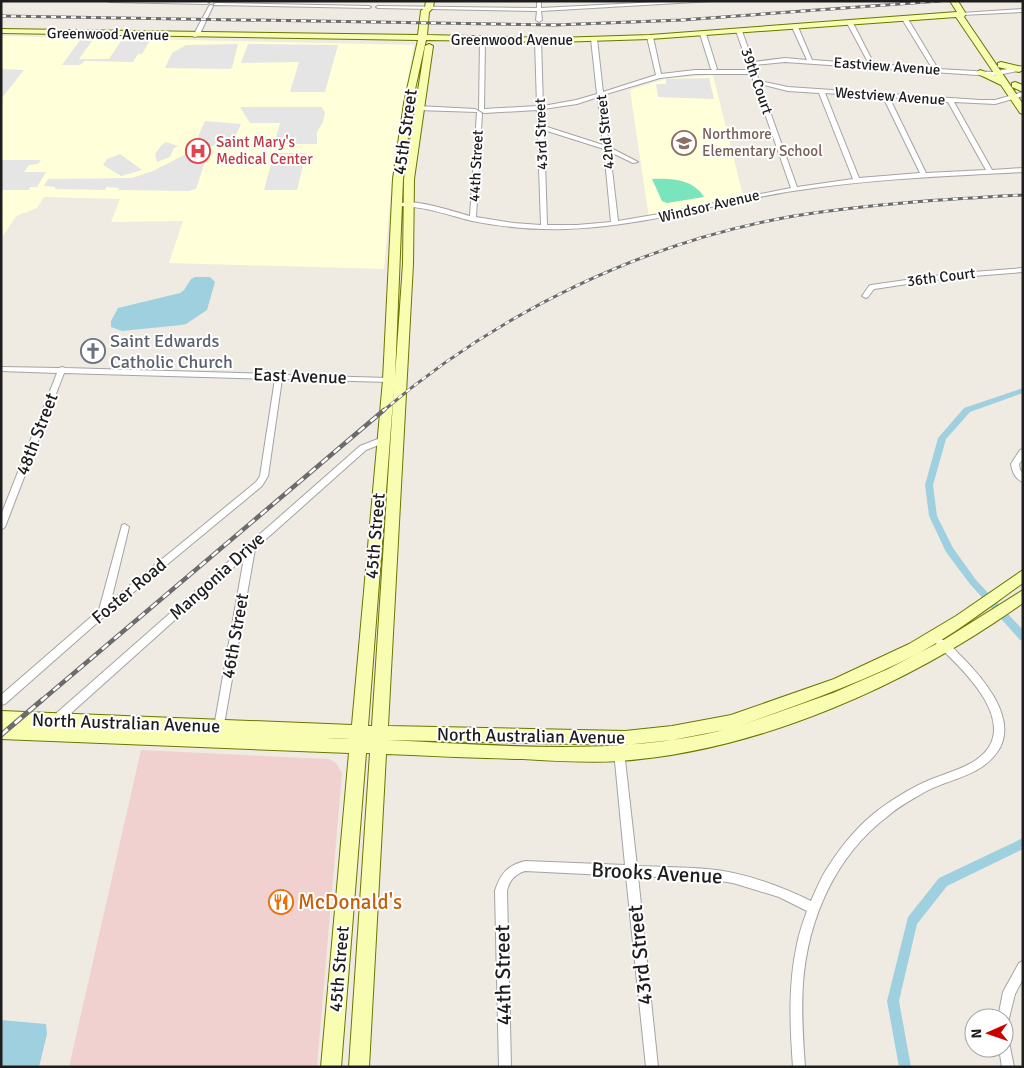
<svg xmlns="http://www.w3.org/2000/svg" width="1024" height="1068" font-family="Signika,sans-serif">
<rect width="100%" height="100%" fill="#efebe2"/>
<path fill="#f1d1cf" d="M141,750L329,759L336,763L342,773L317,1067H69Z"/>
<path fill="#ffffda" d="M1,36L414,45L394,155L384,269L169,263L183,221L111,222L120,199L44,197L37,208L16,216L1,239Z
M713,75L743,196L649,218L630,90L665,79Z"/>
<path fill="#7ae4bc" d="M652,179C671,178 693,179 704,197L667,203L662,201Z"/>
<path fill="#e5e5e5" d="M80,40L92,41L79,59H109L121,41H150L142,54H138L133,62L85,61L80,65H62Z
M238,44L232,68L229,69L165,68L172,53L186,45Z
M248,44L338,45L325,92H290L299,62L241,63Z
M1,69L24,70L1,99Z
M709,78L714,99L658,97L656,84H666V79Z
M240,107H322L325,113L323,122L317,132V144H274L280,123H250Z
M205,121L241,124L231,146H194Z
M166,142L178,146L174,148L170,157L157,162L155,154L161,146Z
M188,153H208L196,189L188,191L118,190L119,188L106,187L105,190L55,189V187L44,186L48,179L132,178L153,171Z
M274,153H306L297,190H264Z
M120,154L142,170L121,176L103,165L107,159Z
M1,160H41L38,164L29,165L24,172H46L37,187H30L29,190H1Z"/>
<path fill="#9fd0e0" d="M195,277H210L215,282L207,310L186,324L181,325L122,331L111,327V321L118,308L180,293L184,290L191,279Z
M1,1020L46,1024L47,1034L39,1067H1Z"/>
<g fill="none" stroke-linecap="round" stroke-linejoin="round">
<path fill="#9fd0e0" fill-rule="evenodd" d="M1023,388V393L970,412L946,439L933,485L937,516L953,548L976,580L1023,630V641L1020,640L970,584L946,552L929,516L925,485L938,438L964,408Z
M1023,838V849L947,886L917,924L899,1001L911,1067H899L887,1001L908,917L939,878Z"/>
<defs>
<path id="street" d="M108,1H194L207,2L209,3L207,4L110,2Z
M537,1H541V8L678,1H713L541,11L542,20L539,22L536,20L537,11L378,8L376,7L378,6L537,8Z
M216,3L369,6L371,7L369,8L214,5V4Z
M211,5L213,6L199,36L194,37L193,36L209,6Z
M1023,9V12L962,15L960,14L962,13Z
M905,17L908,19L938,69L992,72L1023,66V70L992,76L785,62L754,65L759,81L788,87L980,100H995L1023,92V96L995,104L954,102L992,170L1023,168V172C946,176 869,179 793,191C717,203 642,227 566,229C535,230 502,227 472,221C449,215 426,207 402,206L399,204C411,197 455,212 470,216L477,112L418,110L415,108L418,106L475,109L482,113L476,217L513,223L541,225L537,110L484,113L479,110L480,39L485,40L484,109L537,106L535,40L538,38L541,40L543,106L576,100L597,94L591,39L594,37L597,39L603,92L656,75L647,37L650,35L653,37L661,74L695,70H713L711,69L700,34L703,32L706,34L717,69L715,70H750L736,31L739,29L742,31L753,62L785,58L807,60L792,27L795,25L798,27L812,60L869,64L847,23L850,21L853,23L874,64L932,68L902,19ZM695,74H751L791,188L659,214L618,221L610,152L633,163L638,162L609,147L603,95L660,78ZM760,84L788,91L819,93L853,179L797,187ZM825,93L883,97L920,173L859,178ZM598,97L603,145L544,126L543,109L577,104ZM889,97L948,102L986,170L926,173ZM544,130L604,149L611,222L577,225H547Z
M1023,268V272L948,278L874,289L868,297L866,298L862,296L869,286L871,285L948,274Z
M1,367L59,368L62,367L65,368L276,374L279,373L283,375L389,378L393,380L389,382L282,379L268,476L262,486L106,615L5,704L1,705V695L99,610L122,525L125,524L129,527L111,601L256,482L260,476L275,379L64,373L5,527L1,530V515L57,373L1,371Z
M383,437L386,438L387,440L386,442L366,450L255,549L223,730L219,731L215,730L214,727L244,558L60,723L56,724L52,723L51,720L52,717L360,446Z
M1023,449V459L1019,464L1020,470L1023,473V482C1015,479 1012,471 1011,464L1020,450Z
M941,639C949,642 955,650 961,656C983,678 1019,719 998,751C981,777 947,779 923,793C911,800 898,807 888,816C835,856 808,919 803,983C801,1011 803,1039 805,1067H793C790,1026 788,985 797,944C799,933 803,922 807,911L779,897L733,883L708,879L638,876L658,1067H646L626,876L525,871C515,874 509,881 507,891L511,1067H499L495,891C500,874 508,865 525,861L625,865L614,751L615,748L619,747L623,748L624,751L637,866C660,867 683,867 707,869C743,872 778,885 811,901C816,890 821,877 828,867C842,845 860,823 881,808C895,798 911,788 927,781C943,774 961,770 976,760C1024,727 964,670 938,646L936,643L938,640Z
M1023,961V979L1015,994L1008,1022L1004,1024V1018H998L1003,992L1019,963Z
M1004,1035L1008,1037L1014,1067H1002L999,1048H1004Z"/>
<path id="secondary" d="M426,1H434L433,8L429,12L427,35L556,38L650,35L957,12L950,1H958L966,14L964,17L1023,104V114L1020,113L1001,85L976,73L980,70L996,76L956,17L650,39L556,42L426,40L412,103L403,179L395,377L403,264L404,179L425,46L429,44L433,46L414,179L413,264L388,726L625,731L672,726L731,715L834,679L909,644L956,616L1023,570V583C989,607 956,633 919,653C861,683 800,704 739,726L833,693L888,669L942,641L1023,590V603C910,684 760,751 620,761C587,763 555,761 522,759C477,758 431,756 386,754L369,1067H349L370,753H366L341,1067H321L349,753L1,739V725L351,739L1,725V711L352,725L383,380L393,179L404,103L418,40L1,33V29L418,35L421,11L425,7ZM394,387L372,726H368ZM724,730C613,757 500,745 387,740L625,745L672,740Z
M1001,62L1022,67L1023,70L1019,72L998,67V63Z
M1015,82L1023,85V92L1012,87V83Z"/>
</defs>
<use href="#street" stroke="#a4a4a4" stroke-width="2"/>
<use href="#secondary" stroke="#697700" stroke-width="2"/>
<use href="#street" fill="#fff" fill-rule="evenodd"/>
<use href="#secondary" fill="#f9fdb1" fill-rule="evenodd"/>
<defs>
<path id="rail-far2" d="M1,16L555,25L682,20L940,1
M383,411C499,312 644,242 794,216C870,204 946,199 1023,195"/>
<path id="rail-far1" d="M41,701L384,410"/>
<path id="rail" d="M1,735L42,700"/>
</defs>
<use href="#rail-far2" stroke="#6b6b6b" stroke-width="3"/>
<use href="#rail-far1" stroke="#6b6b6b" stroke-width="4.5"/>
<use href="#rail" stroke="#6b6b6b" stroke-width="5"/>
<use href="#rail-far2" stroke="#fff" stroke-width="2" stroke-dasharray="5" stroke-linecap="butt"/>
<use href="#rail-far1" stroke="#fff" stroke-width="2.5" stroke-dasharray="8" stroke-linecap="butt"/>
<use href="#rail" stroke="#fff" stroke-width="3" stroke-dasharray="9" stroke-linecap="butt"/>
</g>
<defs>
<symbol id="school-ring" viewBox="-11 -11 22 22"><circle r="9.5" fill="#fff" stroke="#8d6e63" stroke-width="1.5"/><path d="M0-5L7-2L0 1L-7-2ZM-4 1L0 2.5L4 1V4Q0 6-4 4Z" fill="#8d6e63"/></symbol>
<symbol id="hospital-ring" viewBox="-11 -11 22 22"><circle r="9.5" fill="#fff" stroke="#e0444e" stroke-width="1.5"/><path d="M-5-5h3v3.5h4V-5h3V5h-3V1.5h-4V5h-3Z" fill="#e0444e"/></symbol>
<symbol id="church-ring" viewBox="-11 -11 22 22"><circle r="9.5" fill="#fff" stroke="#6b7280" stroke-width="1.5"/><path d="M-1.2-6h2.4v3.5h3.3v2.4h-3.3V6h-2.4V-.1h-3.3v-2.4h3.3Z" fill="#6b7280"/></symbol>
<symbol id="restaurant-ring" viewBox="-11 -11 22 22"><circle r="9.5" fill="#fff" stroke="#e8710a" stroke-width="1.5"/><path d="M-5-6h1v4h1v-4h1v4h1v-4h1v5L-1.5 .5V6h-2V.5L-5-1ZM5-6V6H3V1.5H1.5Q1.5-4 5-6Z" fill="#e8710a"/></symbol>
</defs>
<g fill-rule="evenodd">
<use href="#school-ring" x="670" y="129" width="28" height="28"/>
<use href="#hospital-ring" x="184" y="137" width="28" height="28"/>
<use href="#church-ring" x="79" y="337" width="28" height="28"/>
<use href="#restaurant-ring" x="267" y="888" width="28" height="28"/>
</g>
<g text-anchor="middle" stroke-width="4" stroke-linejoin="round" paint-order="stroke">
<g font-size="15" fill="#1d1d1d" stroke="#fff">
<text transform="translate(108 34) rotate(1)" y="5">Greenwood Avenue</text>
<text x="512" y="45">Greenwood Avenue</text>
<text transform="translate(887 66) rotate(4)" y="5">Eastview Avenue</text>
<text transform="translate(757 81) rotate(71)" y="5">39th Court</text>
<text transform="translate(890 96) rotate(4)" y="5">Westview Avenue</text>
<text transform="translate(605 132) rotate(-96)" y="5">42nd Street</text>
<text transform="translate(541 134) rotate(-92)" y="5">43rd Street</text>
<text transform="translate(476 166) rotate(-87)" y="5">44th Street</text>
<text transform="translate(709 206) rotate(-13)" y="5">Windsor Avenue</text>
<text transform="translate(941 277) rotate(-7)" y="5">36th Court</text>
</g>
<g font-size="15" fill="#785e54" stroke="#fff" text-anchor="start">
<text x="702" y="139">Northmore<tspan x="702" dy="17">Elementary School</tspan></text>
</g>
<g font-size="15" fill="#be3a42" stroke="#fff" text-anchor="start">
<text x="216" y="147">Saint Mary's<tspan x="216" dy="17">Medical Center</tspan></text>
</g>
<g font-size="18" fill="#1d1d1d" stroke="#fff">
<text transform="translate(405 132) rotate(-82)" y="6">45th Street</text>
<text transform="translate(300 376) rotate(2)" y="6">East Avenue</text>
<text transform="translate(37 434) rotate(-69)" y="6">48th Street</text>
<text transform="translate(375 536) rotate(-85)" y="6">45th Street</text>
<text transform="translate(217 576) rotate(-42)" y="6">Mangonia Drive</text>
<text transform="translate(129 591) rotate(-40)" y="6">Foster Road</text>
<text transform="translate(235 636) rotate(-80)" y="6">46th Street</text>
<text transform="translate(126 723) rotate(2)" y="6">North Australian Avenue</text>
<text transform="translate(531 736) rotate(1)" y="6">North Australian Avenue</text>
<text transform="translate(339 969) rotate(-85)" y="6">45th Street</text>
</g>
<g font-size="18" fill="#5b616d" stroke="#fff" text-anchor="start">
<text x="110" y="347">Saint Edwards<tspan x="110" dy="21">Catholic Church</tspan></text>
</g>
<g font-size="21" fill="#1d1d1d" stroke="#fff">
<text transform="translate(657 873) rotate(3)" y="7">Brooks Avenue</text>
<text transform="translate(640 955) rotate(-96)" y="7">43rd Street</text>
<text transform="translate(503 975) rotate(-91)" y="7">44th Street</text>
</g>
<g font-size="21" fill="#c56008" stroke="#fff" text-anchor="start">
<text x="298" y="909">McDonald's</text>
</g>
</g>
<rect width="1024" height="1068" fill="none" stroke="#1d1d1d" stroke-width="5"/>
<g transform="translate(989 1033) rotate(268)"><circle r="24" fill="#ffffff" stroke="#a5a5a5"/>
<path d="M0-4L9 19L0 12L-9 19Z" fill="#c90200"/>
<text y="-8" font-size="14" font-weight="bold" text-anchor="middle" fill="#1d1d1d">N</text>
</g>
</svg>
